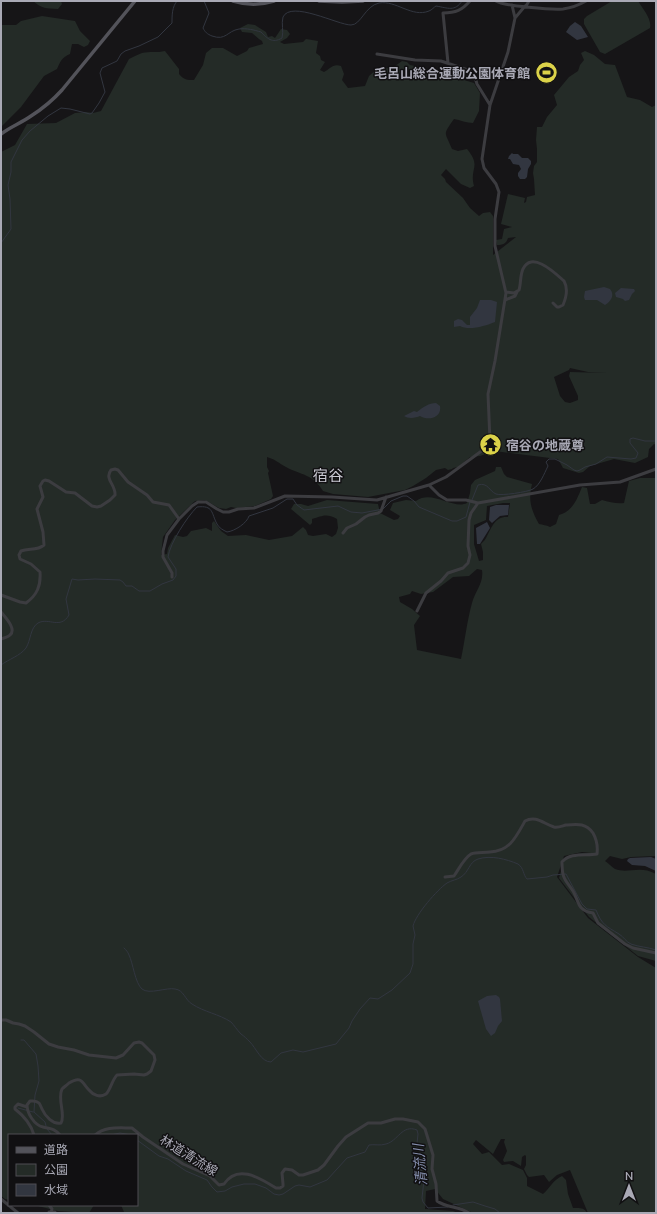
<svg xmlns="http://www.w3.org/2000/svg" width="657" height="1214" font-family="'Nunito Sans','Noto Sans JP',sans-serif">
<rect width="100%" height="100%" fill="#161517"/>
<path fill="#242b27" fill-rule="evenodd" d="M33,1H61L62,4L58,9C46,8 42,9 33,1Z
M612,1H638C643,9 652,19 650,28L605,54L600,52L584,24V19L587,16Z
M42,16L75,21L80,31L90,41L88,45L84,47L78,44H72L70,54C62,57 60,62 57,69L44,76L21,107L1,127V25H16L21,21Z
M248,24L255,25L258,27L266,32L268,37L272,36L275,38L281,29L287,30L290,34L287,38L280,42L284,44L303,42L306,39L318,41L316,53L320,56L321,60L325,62L320,70L324,72C330,69 333,63 341,66L344,74L342,80L348,88L365,86L369,76L378,68L383,67L391,69L402,61L407,62L410,65L420,67L448,80H464L474,83L480,93L479,111L473,123C467,123 460,120 454,119C442,136 445,131 452,149L458,151L467,149C482,167 469,168 474,186L470,188L461,184L446,169L441,175L445,179L446,182L463,198L470,208L479,216L483,213L490,212L493,216V255L516,237L508,238C506,244 503,245 497,245L496,240L502,239L504,229L512,227L501,224L508,194L525,198L524,203L526,202L527,197L535,195L534,179L533,173L534,166L537,162V149L536,140L537,127H542L547,117L557,105L554,95L569,77L578,71L580,65L584,60L581,53L585,51L594,55L605,64L615,65L627,97L640,100L652,107L656,105V445L654,444L649,449L648,457L635,463L614,459L590,466L583,472L579,473L563,468L558,459L494,451L480,456L470,457L458,467L453,468L452,469L448,470L445,468L436,470L426,478L413,486L405,490L368,497L333,494L323,491C313,474 301,475 286,467C278,463 277,460 267,457V467L269,471L268,473L273,496L271,499L255,506L236,508L231,507L226,509L219,508L205,500L195,501L175,520L163,537L161,555L167,554L168,548L175,535L183,537L187,536L191,531L206,528L212,531V523L214,521L221,531L228,536L246,535L269,540L292,536L303,527L306,530L308,535L313,536L326,534L332,537L336,534L338,528L337,519C326,513 323,516 312,519V523L310,525L291,509L294,504H301L308,506L327,500L378,504L380,513L394,520L398,519L400,516L390,510L393,503L406,500L416,501C432,489 453,510 467,503L470,493L471,485L475,480L495,471L496,467H501L504,474L507,477L532,484C528,500 531,510 539,524C543,525 546,525 550,527L556,524L559,515C573,511 577,499 582,487L587,488L590,504H595L602,500C609,502 617,504 624,503L629,481L640,478H656V856L631,857L622,859L610,856L605,861C608,863 612,867 615,869C628,874 640,865 656,874V961L638,956L589,917L559,878L565,857L582,853H591L582,852L564,856L557,877L588,918L638,957L656,968V1213H588L570,1170L557,1175L549,1182L544,1175L529,1177L527,1175L524,1169L526,1165V1156L525,1155L522,1157L521,1166L513,1161L504,1162L503,1160L507,1151L504,1142L505,1139H501L493,1154L476,1140L473,1144L482,1154L489,1152L502,1165L509,1164L523,1170L527,1178V1186L543,1194C550,1188 553,1180 562,1176L566,1180L568,1194L573,1208C579,1208 584,1207 587,1213H473L443,1199L435,1189L426,1191L425,1209L453,1211L458,1213H120L124,1212L121,1205H137V1135H9V1200L5,1199L1,1196V152L15,145L27,124L56,123L75,113L86,112L93,113L101,111L129,59C133,57 137,55 142,53C150,51 157,53 165,51L179,69V74C184,80 187,80 194,80L203,65L206,53L212,48H223L237,56L247,51L249,48L263,44L262,41L259,39L252,33L242,32L240,28ZM570,368L588,372L607,373L570,372L569,376L578,396V400L570,403L565,402L560,396L554,377L569,370ZM503,503H510L508,517C495,516 492,527 487,536C486,539 483,542 481,544L483,552V560L479,561L474,544V525L486,520L487,506ZM477,569L482,570C484,583 475,591 472,603C467,621 465,640 461,659L417,650L414,625L420,616L412,609L400,602L399,597L410,594L412,591L421,594L433,592L453,577L469,576Z
M34,1205H94L89,1213L58,1211Z"/>
<path fill="#323640" d="M575,22L581,26L588,37L577,40L566,32L570,26Z
M512,153L513,154H518L522,158H528L531,161V164L528,169L527,177L525,179H520L518,176V173L521,169L519,165L513,164L510,159H508L509,156Z
M604,287L610,289C615,295 611,301 605,305L597,300H585L584,297L585,291Z
M621,288L634,289L635,291L632,294L629,300L625,301L623,299L616,297L615,293Z
M480,300H491L497,302L495,322C485,326 469,331 460,326L454,327V321L458,319L462,320L467,325H470V317L477,308Z
M436,403L440,406C442,418 428,421 420,416C416,418 408,419 404,416L414,411L417,412C423,407 429,403 436,403Z
M496,505H509L508,515L500,516L492,523L489,520L490,507Z
M487,522L490,528L480,544H477L476,528Z
M651,857L656,859V871L645,866L632,865L627,861L628,859L630,858Z
M496,995L499,997L500,999L502,1021L498,1026L495,1033L491,1036L486,1029L478,1001L487,996Z"/>
<g fill="none" stroke-linecap="round" stroke-linejoin="round">
<path stroke="#323640" stroke-width="1" d="M204,1L209,13L203,28C205,32 207,34 212,36C226,41 227,31 239,29C247,28 254,30 261,32C267,38 272,44 282,38C284,31 281,24 283,17C291,0 338,25 351,25C361,25 365,6 379,3C396,0 412,18 429,11C432,10 434,7 436,6C448,8 455,12 462,1
M1,243L11,229L10,199L8,185L11,172V162L22,140L30,131L48,116L61,108L70,109L90,114L92,113L99,103L105,92L100,73L102,68L117,61L121,54L125,51L139,46L158,37L172,23C172,15 172,7 177,1
M472,500L478,485C488,482 489,491 496,494C501,496 528,492 533,489C540,485 544,474 548,466L546,462L549,459H555L567,465L574,470L577,471L580,470L585,467L596,464L607,457L631,459L636,458L638,453L630,443V439L633,438L645,441H656
M1,665C9,659 20,656 26,648C31,640 30,628 38,623C49,617 60,630 69,615L66,599L72,579L78,580L95,579L120,580L123,582L126,586H132L139,591H150L162,584L173,580L176,576V569L168,557C170,543 187,517 197,507C214,505 211,513 217,524C219,528 223,530 227,532C235,531 247,523 249,516L273,508L287,499H293L297,505L304,510L338,506L351,512L362,513L383,509L391,501L403,496H407L414,501L419,507L452,521H457L466,517L470,502
M124,948C126,950 128,952 129,955C133,963 135,983 142,989C149,995 167,987 175,989C184,990 185,1000 192,1004C204,1012 219,1014 231,1022C234,1025 237,1030 241,1034C244,1036 247,1039 250,1042C256,1048 261,1062 271,1062L281,1053L293,1050L303,1052L336,1044L349,1028L352,1021L360,1009L370,998L378,999L392,990L410,973L413,964V944L415,935L413,926C416,914 437,890 447,883C452,880 457,880 461,877C469,872 469,862 478,859C491,855 506,859 518,864C524,868 523,875 527,879L547,877L553,875L566,874L582,904L587,909L596,910C602,925 606,926 619,934C624,937 626,942 631,944C639,947 648,947 656,950
M21,1040H24L36,1054L38,1066L39,1081L35,1095L34,1112
M18,1108L33,1112
M34,1112L45,1122L46,1126
M47,1129L52,1135
M111,1135L120,1133L131,1135
M137,1140L159,1156L168,1159L186,1171L207,1180L212,1187L217,1192L225,1191L232,1187L244,1184H255L266,1188L274,1194L279,1195L283,1194L295,1186L299,1185L310,1187L327,1180L347,1158L365,1152L369,1145C374,1144 380,1146 386,1144C398,1141 402,1124 417,1130L418,1134L416,1153L424,1180L422,1198L423,1202L428,1208L448,1207
M453,1205L473,1202L485,1206L495,1209L500,1213"/>
<path stroke="#3c3c40" stroke-width="3" d="M496,1C503,6 553,10 563,9C571,8 579,5 586,1
M512,5L515,18
M526,6L529,1
M377,54L415,60L441,61L468,70L474,74L477,84L490,105
M448,63L443,13C456,13 462,10 470,1
M506,292L514,293L519,290C521,284 520,275 523,269C532,250 556,274 564,281C568,288 566,298 563,305L559,307H557L553,303
M505,300L515,296L517,292
M429,485L439,495L447,500H466L478,503L580,485L620,482L656,469
M343,533L347,528L356,524L365,517L369,515L378,513L381,511L386,497
M172,577V573L163,557V551L167,535L179,519L192,506L198,502H206L217,509L223,512H229L238,509L254,508L285,496L332,497L377,500L429,485L446,477L487,447L490,441L488,394L495,361L506,293L495,246V219L499,192L496,184L484,168L482,159L490,105L508,52L515,18L525,6
M1,595L20,602L26,603C37,595 41,586 40,572L31,564L20,559L19,555L21,551C29,548 37,551 44,545L43,532L37,509L43,497L40,486L43,481L45,480L49,481L66,492L75,493L92,506L97,507L101,506L110,500L115,495C116,485 104,479 111,470L115,469L118,470L128,482L147,495L153,502L169,505L179,519
M417,611L426,593L441,581L448,573L463,568L468,563L470,555L468,546L469,520L471,513L478,503
M1,612C5,617 17,629 10,635C8,637 4,638 1,639
M445,877L454,876C459,869 464,858 471,854C476,852 484,853 490,852C510,851 516,837 525,821C536,815 544,824 554,827C558,828 562,826 566,825C578,824 586,823 593,833C597,840 598,846 597,854C586,856 570,852 562,862C562,879 565,879 573,891C579,901 577,911 593,913L598,923L625,944L633,948L656,953
M1,1020H6L13,1023L19,1024L25,1026L34,1032L49,1044L58,1047L74,1050L89,1055L116,1058L123,1055L134,1043L139,1042L142,1043L154,1055L155,1060L151,1071L147,1074L144,1075L134,1074L117,1075C112,1080 110,1091 106,1094C100,1098 93,1095 89,1090C82,1083 82,1075 69,1083C67,1085 64,1087 62,1089C57,1099 66,1115 61,1123C53,1125 45,1116 42,1109C41,1107 40,1104 39,1103C36,1100 33,1101 30,1101L27,1105C27,1113 34,1125 43,1127C51,1129 54,1128 60,1135
M27,1107L18,1104L15,1107V1109C24,1116 31,1124 34,1135
M95,1135C105,1126 119,1128 132,1128L143,1137L183,1164L210,1176L219,1185L224,1184C238,1163 261,1179 276,1188H280L283,1186V1184L282,1173L285,1169L292,1170L299,1175H303L318,1170L324,1165L338,1146L346,1137L368,1123H381L395,1119H403L418,1122L425,1129L433,1155L432,1169L436,1184L437,1201C446,1208 459,1206 469,1213
M1,1199L18,1213
M49,1205L52,1209L51,1213"/>
<path stroke="#53535a" stroke-width="3.5" d="M233,1C246,5 261,5 274,1
M319,1L342,2L363,1
M1,134C10,127 21,123 31,116C42,109 53,100 62,90L135,1"/>
<path stroke="#3c3c40" stroke-width="3" d="M49,1212H55"/>
</g>
<defs>
<symbol id="stadium-disc" viewBox="-11 -11 22 22"><circle r="9.5" fill="#dbd249" stroke="#111012"/><path d="M0-5a6.5 5 0 1 0 0 10a6.5 5 0 1 0 0-10ZM-3.5-1.8h7v3.6h-7Z" fill="#111"/></symbol>
<symbol id="temple-disc" viewBox="-11 -11 22 22"><circle r="9.5" fill="#dbd249" stroke="#111012"/><path d="M0-6L5-2H3V0L6.5 2.5H4V6H1.5V3h-3V6H-4V2.5H-6.5L-3 0V-2H-5Z" fill="#111"/></symbol>
</defs>
<g fill-rule="evenodd">
<use href="#stadium-disc" x="534" y="60" width="25" height="25"/>
<use href="#temple-disc" x="478" y="432" width="25" height="25"/>
</g>
<g text-anchor="middle" stroke-width="3" stroke-linejoin="round" paint-order="stroke">
<g font-size="13" font-weight="bold" fill="#a9a9b5" stroke="#111012" text-anchor="end">
<text x="530" y="78">毛呂山総合運動公園体育館</text>
<text x="506" y="450" text-anchor="start">宿谷の地蔵尊</text>
</g>
<g font-size="13" fill="#a9a9b5" stroke="#111012">
<text transform="translate(189 1155) rotate(32)" y="5">林道清流線</text>
</g>
<g font-size="14" font-style="italic" fill="#848eac" stroke="#111012">
<text transform="translate(420 1165) rotate(-95)" y="5">清流川</text>
</g>
<g font-size="15" fill="#c9c9d2" stroke="#111012">
<text x="328" y="481">宿谷</text>
</g>
</g>
<rect width="657" height="1214" fill="none" stroke="#a9a9b5" stroke-width="4"/>
<rect x="8" y="1134" width="130" height="72" fill="#111012" stroke="#4e4d53"/>
<rect x="16" y="1147" width="20" height="6" fill="#53535a" stroke="#4e4d53"/>
<text x="44" y="1154" font-size="12" fill="#a9a9b5">道路</text>
<rect x="16" y="1164" width="20" height="12" fill="#242b27" stroke="#4e4d53"/>
<text x="44" y="1174" font-size="12" fill="#a9a9b5">公園</text>
<rect x="16" y="1184" width="20" height="12" fill="#323640" stroke="#4e4d53"/>
<text x="44" y="1194" font-size="12" fill="#a9a9b5">水域</text>
<g transform="translate(629 1186)" stroke="#111012" stroke-width="3" paint-order="stroke">
<path d="M0-3L7 15L0 10L-7 15Z" fill="#a9a9b5"/>
<text y="-6" font-size="11" font-weight="bold" text-anchor="middle" fill="#a9a9b5">N</text>
</g>
</svg>
